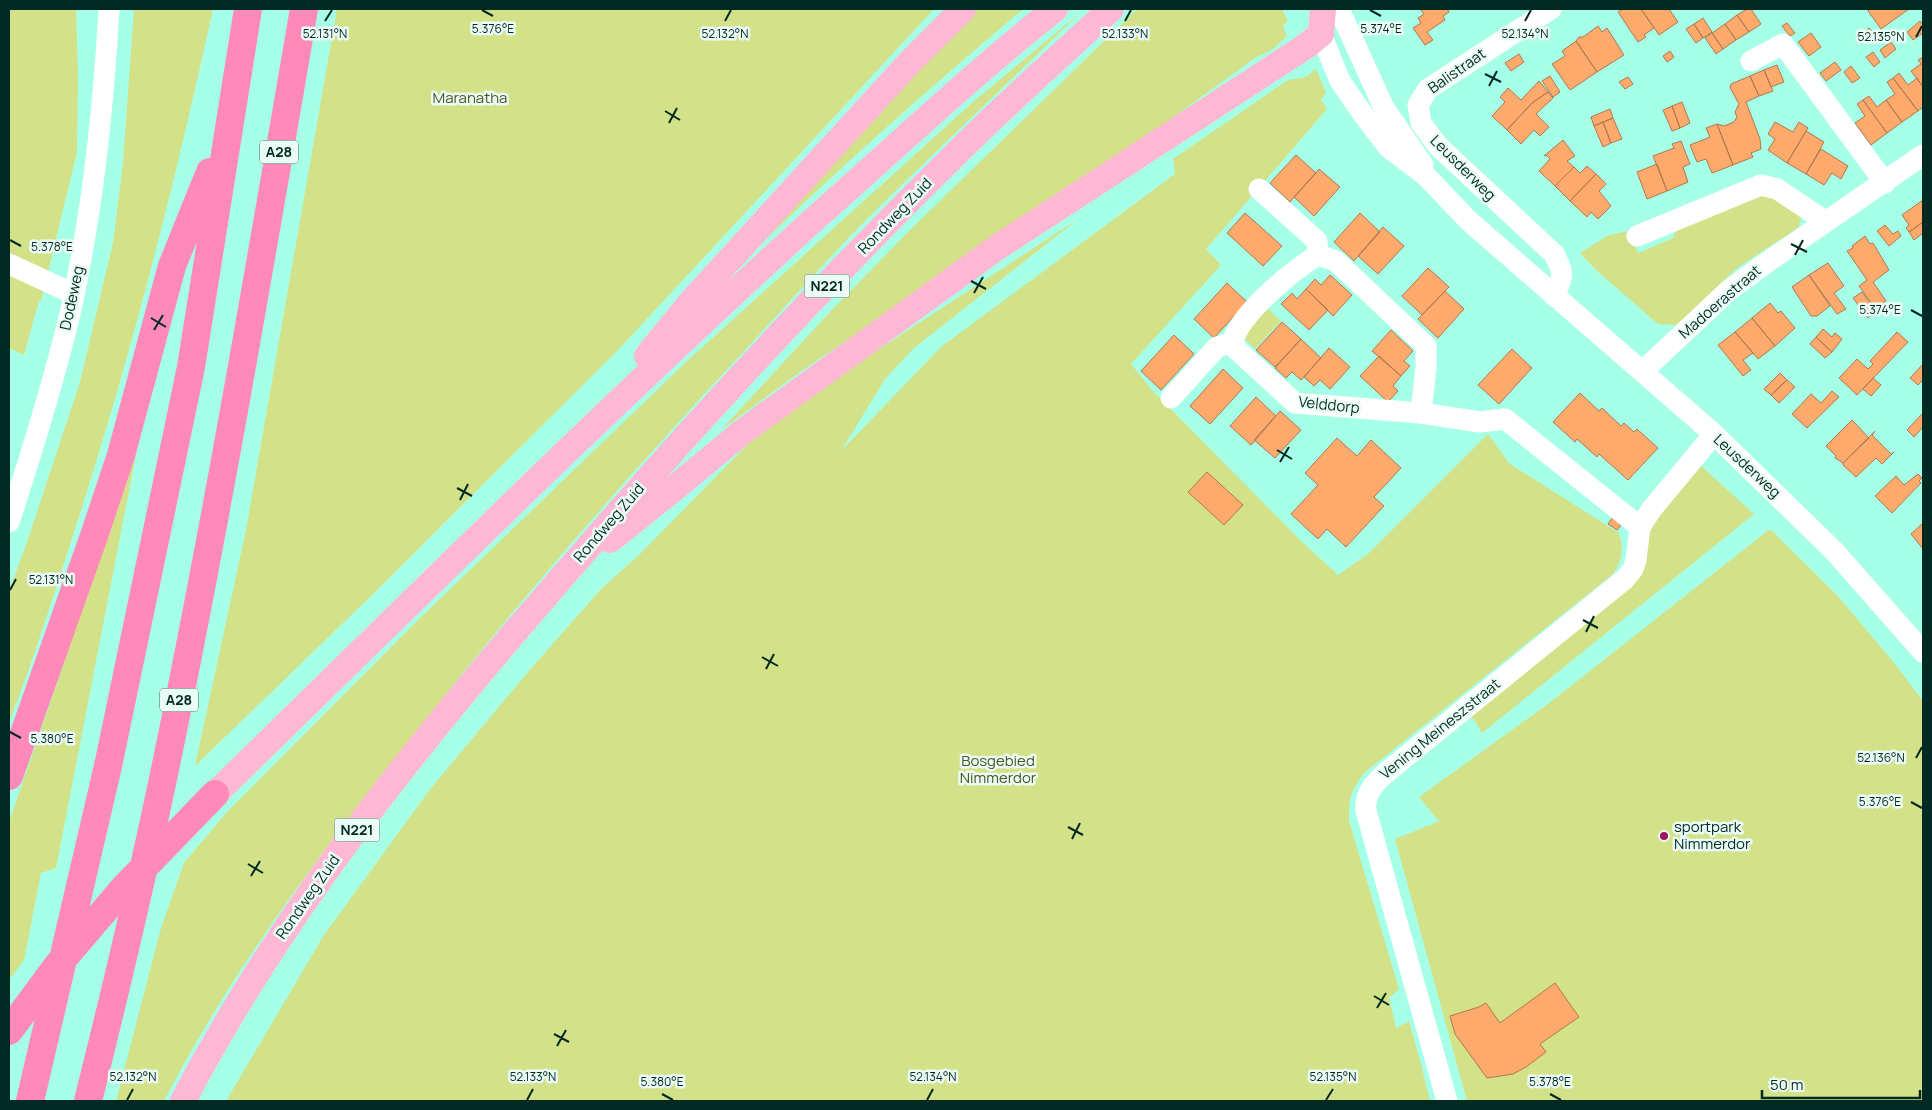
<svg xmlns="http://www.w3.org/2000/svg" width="1932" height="1110" font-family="Manrope,sans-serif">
<rect width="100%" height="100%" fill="#a6ffe7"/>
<path fill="#d3e188" d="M9,9H76L78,75L77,152L41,301H39L24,355L9,348Z
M134,9H213C175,184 130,359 75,529C54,594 34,659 9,722V591L27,542L80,382L113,243L123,162Z
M337,9H934L619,349L373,594L195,766L246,530Z
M974,9H1023C929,89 837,169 749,256Z
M1137,9H1282L1288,21L1283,26L1287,36L1273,49L1255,58L1113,161L800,372L721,430L829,313L912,228Z
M1081,12C1011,80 939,148 869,217C827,259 788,304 747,348C634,469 525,593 423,723C328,843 234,965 164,1101H116L161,928L184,863L227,812L419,619L686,362L973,102Z
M1316,69L1326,93L1321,100L1327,109L1206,249L1221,265L1131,364L1152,390L1301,541L1338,575L1368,554L1488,434L1510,464L1619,533C1624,548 1622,562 1613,574L1364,773C1350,792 1349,798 1349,821L1399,989L1389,998L1396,1028L1409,1021L1421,1064L1430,1101H226L324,935L431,788L528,672L602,588L640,554L749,443L867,357L1078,219L914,348L885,379L841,451L941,347L1175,174L1173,159L1288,80L1306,77Z
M1766,193L1801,217L1799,227L1737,268L1677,325L1658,324L1596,270L1580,253L1609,235L1629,231L1638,253L1673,238L1678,226Z
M1266,307L1281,321L1255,349L1241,335Z
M144,413L56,868L41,873L24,960L9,980V822L64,663Z
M1699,464L1754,514L1482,733L1471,715L1627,588L1648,526Z
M1770,529L1837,595L1895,664L1923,701V1101H1467L1395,839L1440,821L1436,818L1419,797L1548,704Z"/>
<path fill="#feaa6c" stroke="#b1784e" d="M1420,9H1447L1449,12L1443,16L1445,20L1427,32L1433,40L1425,45L1413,28L1421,23L1418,18L1424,14Z
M1623,9H1641L1654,28L1644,35L1646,37L1638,42L1618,12Z
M1641,9H1669L1678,22L1659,35Z
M1747,9H1751L1761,24L1749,32L1737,15Z
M1870,9H1909L1881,29L1868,11Z
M1737,15L1749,32L1736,40L1725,24Z
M1703,18L1712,32L1703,38L1694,24Z
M1920,21L1923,25V33L1913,40L1907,32Z
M1787,23L1795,33L1790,36L1782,26Z
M1694,24L1703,38L1696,43L1686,29Z
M1725,24L1736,40L1723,49L1712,33Z
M1598,26L1602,32L1607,28L1624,55L1597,72L1576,41L1579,37H1583Z
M1869,28L1874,34L1865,41L1860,35Z
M1712,33L1723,49L1716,54L1705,38Z
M1811,33L1821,47L1809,56L1798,42Z
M1576,41L1597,72L1570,90L1552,64L1565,56L1562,51Z
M1891,42L1896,49L1885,58L1880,50Z
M1670,51L1674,57L1667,62L1663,56Z
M1873,52L1880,62L1874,67L1866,57Z
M1519,54L1524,62L1511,71L1505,63Z
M1923,57V87L1911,71L1921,64L1918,60Z
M1835,62L1841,70L1826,81L1820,73Z
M1777,65L1784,82L1771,87L1764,70Z
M1851,66L1860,78L1852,83L1844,72Z
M1764,70L1773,91L1759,96L1750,76Z
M1899,73L1908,85L1917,78L1923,87V107L1918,111L1893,78Z
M1550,76L1560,92L1553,97L1542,81Z
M1750,76L1759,96L1746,102L1760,139L1761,149L1751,153L1753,157L1733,165L1717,124L1724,126L1734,122L1737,117L1735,112L1739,104L1730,88L1731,84Z
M1628,77L1633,84L1625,89L1619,82Z
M1893,78L1918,111L1902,122L1886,100L1895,94L1887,82Z
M1539,81L1548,92L1532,103L1507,130L1492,116L1505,102L1500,97L1508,88L1521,100Z
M1548,92L1553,98L1536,114L1549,127L1540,136L1534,130L1521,144L1507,130L1532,103Z
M1869,96L1877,107L1886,100L1902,122L1887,133L1863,100Z
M1863,100L1887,133L1871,145L1855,123L1865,116L1857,104Z
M1682,102L1690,123L1680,128L1672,106Z
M1672,106L1680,128L1672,131L1663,110Z
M1610,109L1613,118L1594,126L1591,117Z
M1613,118L1622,139L1611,143L1603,122Z
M1603,122L1611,143L1603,147L1594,126Z
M1775,122L1793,132L1799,122L1808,128L1787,163L1768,150L1775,139L1768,134Z
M1717,124L1733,165L1712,173L1706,159L1697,162L1690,145L1710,137L1706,128Z
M1806,131L1824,142L1806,174L1787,163Z
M1563,140L1575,156L1567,161L1574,167L1555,186L1539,171L1550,159L1546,155L1544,156Z
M1681,141L1690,164L1683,167L1688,182L1667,191L1653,156L1674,148L1672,144Z
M1821,149L1848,166L1841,179L1832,173L1824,185L1806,174Z
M1296,155L1316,173L1290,202L1270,183Z
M1657,164L1667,191L1647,199L1637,172Z
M1587,166L1596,174L1570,201L1555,186L1574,167L1580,173Z
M1319,169L1340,187L1314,216L1294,197Z
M1596,174L1606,184L1599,191L1611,206L1598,219L1591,212L1587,217L1570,201Z
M1923,200V222L1909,232L1906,228L1909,225L1902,215Z
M1245,213L1282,246L1263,266L1227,233Z
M1360,213L1380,232L1354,261L1334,242Z
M1923,222V233L1914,240L1909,232Z
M1885,225L1893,234L1898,231L1901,236L1889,246L1877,231Z
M1383,227L1404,246L1378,274L1358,256Z
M1865,236L1870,244L1873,243L1889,270L1873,282L1886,301L1875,308L1859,286L1867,280L1847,251L1853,248L1852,246Z
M1828,263L1844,286L1834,293L1846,309L1837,314L1809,275Z
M1428,268L1449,287L1422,315L1402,296Z
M1330,275L1352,295L1333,316L1306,289L1315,279L1321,285Z
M1809,275L1830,306L1817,316H1811L1792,287Z
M1227,283L1247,302L1214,338L1194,319Z
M1306,289L1328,310L1309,330L1281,304L1292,293L1297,299Z
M1445,291L1464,309L1438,338L1418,319Z
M1862,292L1875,310L1868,318L1853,298Z
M1770,303L1778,313L1781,311L1795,328L1775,346L1752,318Z
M1752,318L1775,346L1758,359L1735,332Z
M1282,322L1301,339L1275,367L1256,350Z
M1823,329L1832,337L1835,333L1842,339L1832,352L1816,337Z
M1391,330L1413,351L1404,361L1410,366L1401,376L1372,351Z
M1735,332L1753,353L1743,360L1751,370L1743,376L1718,345Z
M1897,332L1908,342L1857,395L1839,378L1857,359L1868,369L1873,364L1870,361Z
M1174,335L1194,354L1161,390L1141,371Z
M1816,337L1832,352L1825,358L1810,344Z
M1301,339L1321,358L1301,380L1292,372L1286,378L1275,368Z
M1329,348L1350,367L1330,389L1320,380L1314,386L1304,377Z
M1512,349L1532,368L1499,404L1478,385Z
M1379,356L1401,376L1393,386L1398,391L1388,402L1360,376Z
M1923,364V380L1918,385L1910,378Z
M1223,369L1243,388L1210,424L1190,406Z
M1780,373L1787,380L1771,395L1764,389Z
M1873,378L1881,385L1871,396L1863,389Z
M1787,380L1795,387L1779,403L1771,395Z
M1832,391L1839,397L1807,428L1792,414L1811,394L1821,403Z
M1580,393L1599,411L1602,408L1621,426L1624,423L1634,432L1637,429L1658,448L1628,480L1599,454L1597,457L1577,439L1575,442L1553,422Z
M1256,397L1276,416L1251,445L1230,426Z
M1280,411L1301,430L1275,458L1254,440Z
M1923,413V427L1914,437L1907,430Z
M1852,420L1869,438L1843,463L1835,458L1836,456L1826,446Z
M1875,431L1872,435L1891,454L1894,452L1882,464L1876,458L1856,477L1843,465V463Z
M1337,438L1357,456L1371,440L1401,468L1374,497L1384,506L1346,547L1327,529L1318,539L1291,514L1318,485L1305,473Z
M1207,472L1243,505L1224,525L1188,492Z
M1918,474L1922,478L1919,481L1921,483L1892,513L1875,496L1896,476L1904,485Z
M1613,517L1622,524L1617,530L1608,524Z
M1923,523V549L1911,534Z
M1555,983L1579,1017L1540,1044L1546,1052L1526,1067L1513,1074L1487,1078L1455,1034L1450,1016L1479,1007L1486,1003L1500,1023Z"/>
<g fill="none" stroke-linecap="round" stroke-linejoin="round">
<path stroke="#fff" stroke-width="21" d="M1339,9L1384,108L1423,165
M1551,9L1428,89L1418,105L1421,123L1438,146L1554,254C1564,273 1564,276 1554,296
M1321,34L1340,81L1365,117L1389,148L1425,175L1469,221L1714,434L1835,552L1923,652
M1751,61L1783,44L1885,183
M1259,189L1317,241L1318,255
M1637,236L1761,185L1777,189L1825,221
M9,264L74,294
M1643,371L1728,291L1763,265L1923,155
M1171,398L1217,347L1233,342
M1421,413L1426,367V346L1336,261L1318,255C1293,270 1249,307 1236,333C1233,337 1234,342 1235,348L1295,403L1421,413L1480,422L1505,419L1640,527
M9,522C31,455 52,387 69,318C73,302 76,285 79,269C96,183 104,96 109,9
M1447,1101L1366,811C1364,792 1375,783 1388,771L1625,579L1633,569L1636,560L1640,527L1651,510L1714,434"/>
<path stroke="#ffb8d4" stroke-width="26" d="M647,356L690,303L910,62L963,9
M610,540L681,483L741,433L995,249L1306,46L1321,34L1323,9
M215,794C415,599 613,402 820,214C898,145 974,73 1055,9
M183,1101C287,902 431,727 578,559C702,415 832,275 968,142C1015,96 1063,53 1111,9"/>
<path stroke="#ff89b8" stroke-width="28" d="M9,776L95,533L121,455L172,266L210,172
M9,1031L57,966L123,889L215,794
M30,1101L108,766L191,367L248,9
M88,1101C115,993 141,884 164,774C217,520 260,264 304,9"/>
</g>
<path fill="none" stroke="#022a22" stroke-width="2" d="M482,10L493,16M1370,10L1381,16M325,21L332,10M725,21L731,10M1125,21L1131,10M1525,21L1531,10M1916,37L1922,26M1485,74L1501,82M1489,86L1497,71M665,111L680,120M669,123L677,108M10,240L21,246M1791,244L1807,252M1795,255L1803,240M971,281L986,289M974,293L983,277M1911,310L1922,316M151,318L166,327M154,330L163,315M1277,450L1292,459M1280,462L1289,447M457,488L472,496M460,500L468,484M10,590L16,579M1583,620L1598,628M1586,632L1594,616M762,657L778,666M766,669L774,654M10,732L21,738M1916,758L1922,747M1911,802L1922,808M1068,827L1083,835M1072,839L1080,823M248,864L263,873M251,876L260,861M1374,996L1389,1005M1377,1008L1386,993M554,1034L569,1042M557,1046L566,1030M662,1094L673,1100M1550,1094L1561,1100M127,1100L133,1089M527,1100L533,1089M927,1100L933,1089M1326,1100L1333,1089"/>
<circle fill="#a0135d" stroke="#ebfbf6" stroke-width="2" cx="1664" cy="836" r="5"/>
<g text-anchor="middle" stroke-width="5" stroke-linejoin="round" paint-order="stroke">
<g fill="#ebfbf6" stroke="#486962" stroke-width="1">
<rect x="260" y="140.5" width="38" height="23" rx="4"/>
<rect x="804.5" y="274.5" width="45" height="23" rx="4"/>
<rect x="160" y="688.5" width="38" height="23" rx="4"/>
<rect x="334.5" y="818.5" width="45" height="23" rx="4"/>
</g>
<g font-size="14" font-weight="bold" fill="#022a22">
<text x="279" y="157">A28</text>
<text x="827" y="291">N221</text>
<text x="179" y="705">A28</text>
<text x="357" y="835">N221</text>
</g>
<g font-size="15" fill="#022a22" stroke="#ebfbf6">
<text transform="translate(1457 71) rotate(-35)" y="5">Balistraat</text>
<text transform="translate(1463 168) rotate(45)" y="5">Leusderweg</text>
<text transform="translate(895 216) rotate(-46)" y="5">Rondweg Zuid</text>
<text transform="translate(72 298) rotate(-78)" y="5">Dodeweg</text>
<text transform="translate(1720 302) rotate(-41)" y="5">Madoerastraat</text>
<text transform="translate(1329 405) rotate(6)" y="5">Velddorp</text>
<text transform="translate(1747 466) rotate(43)" y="5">Leusderweg</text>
<text transform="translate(609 523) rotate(-49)" y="5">Rondweg Zuid</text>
<text transform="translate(1440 729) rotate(-39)" y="5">Vening Meineszstraat</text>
<text transform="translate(308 897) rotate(-55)" y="5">Rondweg Zuid</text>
</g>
<g font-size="15" fill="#4e5520" stroke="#ebfbf6">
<text x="470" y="103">Maranatha</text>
<text x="998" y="766">Bosgebied<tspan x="998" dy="17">Nimmerdor</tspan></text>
</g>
<g font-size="15" fill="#022a22" stroke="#ebfbf6" text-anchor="start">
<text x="1674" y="832">sportpark<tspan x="1674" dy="17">Nimmerdor</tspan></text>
</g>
</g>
<g font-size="12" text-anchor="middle" fill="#022a22" stroke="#ebfbf6" stroke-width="5" stroke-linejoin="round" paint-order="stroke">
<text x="493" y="33">5.376°E</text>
<text x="1381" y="33">5.374°E</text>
<text x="325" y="38">52.131°N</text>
<text x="725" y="38">52.132°N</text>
<text x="1125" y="38">52.133°N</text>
<text x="1525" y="38">52.134°N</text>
<text x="1881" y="41">52.135°N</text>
<text x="52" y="251">5.378°E</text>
<text x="1880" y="314">5.374°E</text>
<text x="51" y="584">52.131°N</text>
<text x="52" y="743">5.380°E</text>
<text x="1881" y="762">52.136°N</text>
<text x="1880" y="806">5.376°E</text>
<text x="133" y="1081">52.132°N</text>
<text x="533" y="1081">52.133°N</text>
<text x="933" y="1081">52.134°N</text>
<text x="1333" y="1081">52.135°N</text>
<text x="662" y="1086">5.380°E</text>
<text x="1550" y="1086">5.378°E</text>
</g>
<rect width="1932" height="1110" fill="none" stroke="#022a22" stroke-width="20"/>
<path d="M1762 1090v8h158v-8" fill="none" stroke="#022a22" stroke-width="2.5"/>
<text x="1770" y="1090" font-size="15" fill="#022a22" stroke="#ebfbf6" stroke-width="4" paint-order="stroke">50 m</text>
</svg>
